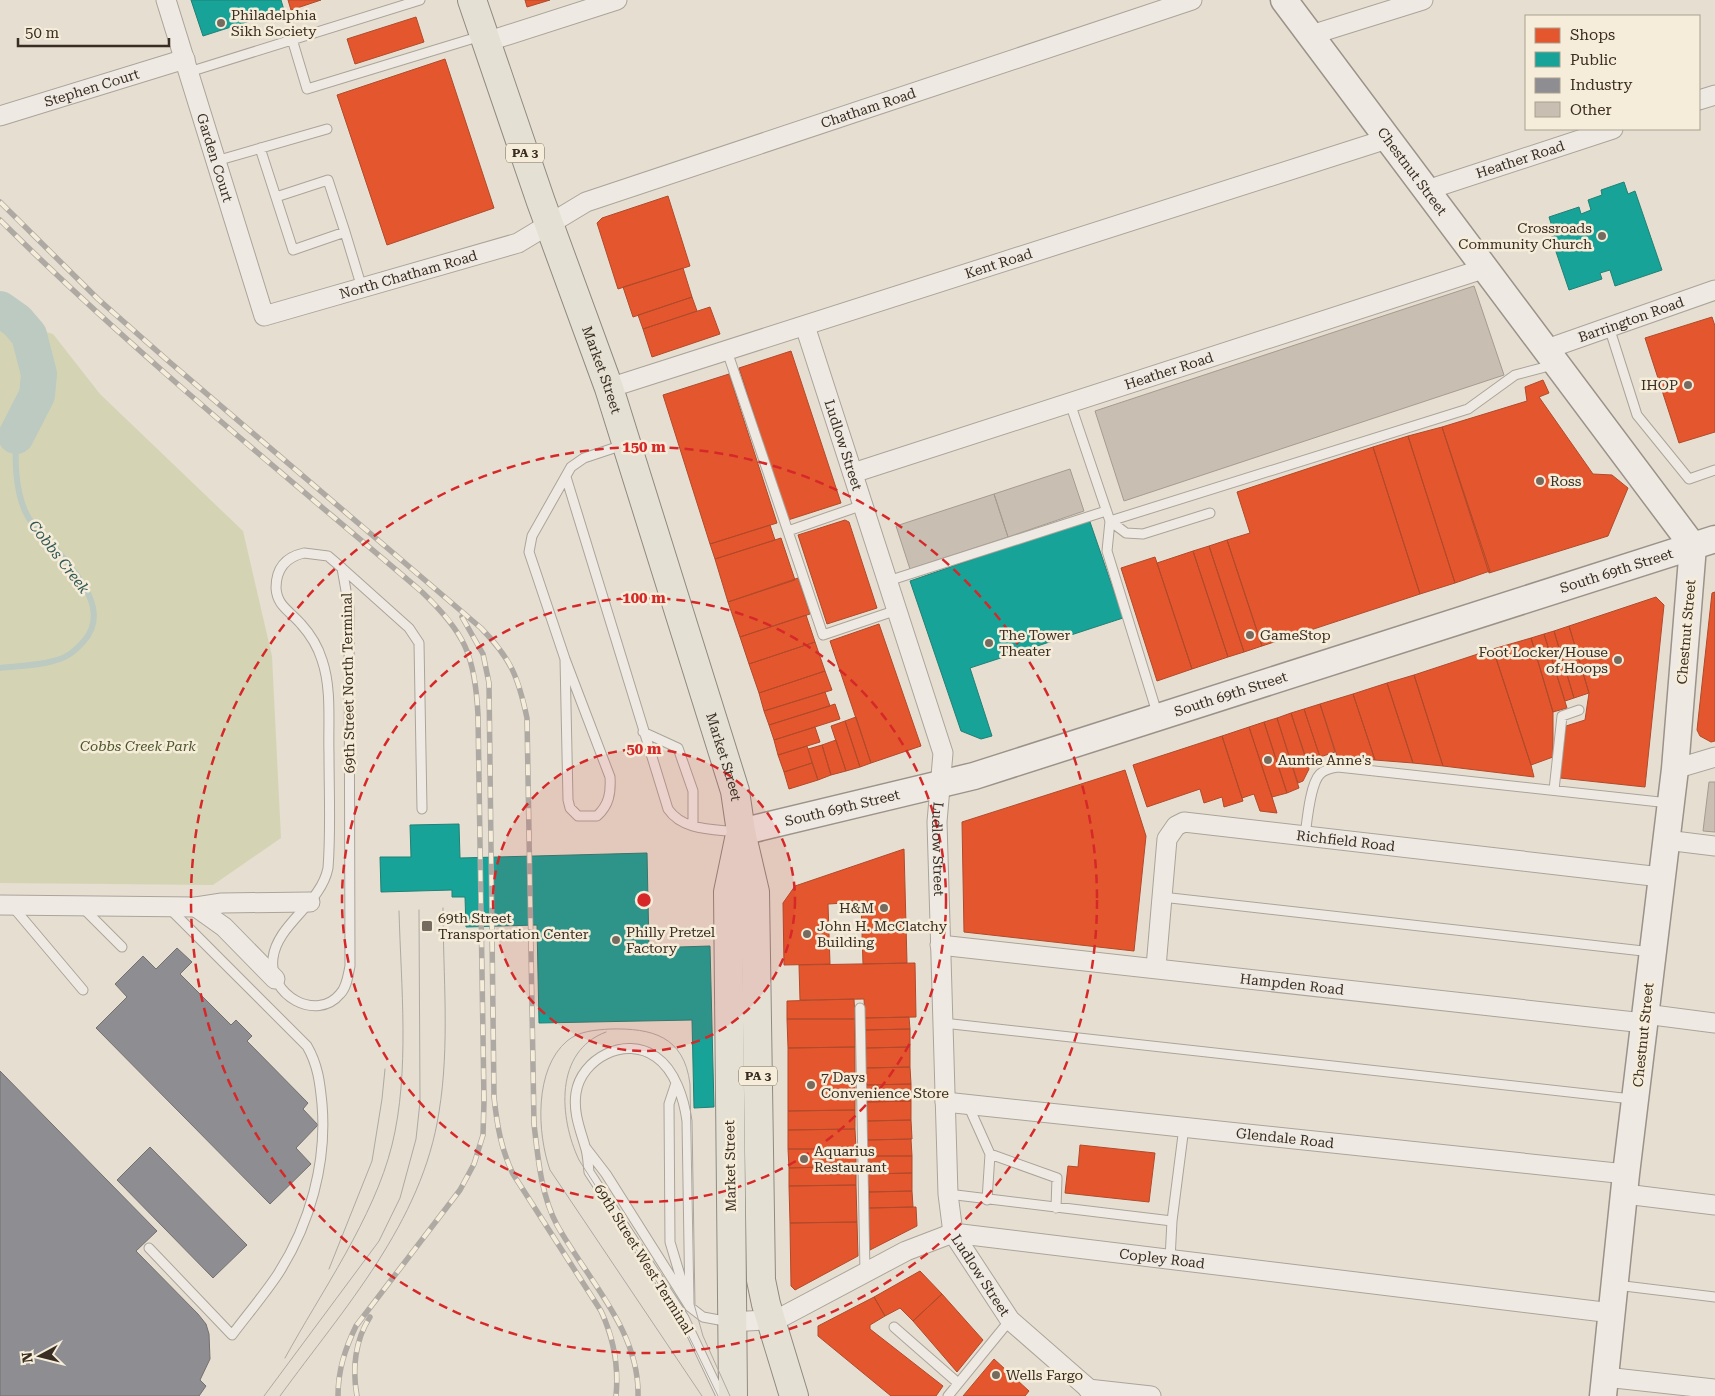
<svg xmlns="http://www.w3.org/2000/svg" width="1715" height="1396" font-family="'Roboto Serif',serif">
<rect width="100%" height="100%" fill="#e5ded1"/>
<path fill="#d4d4b4" d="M0,318L53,334L100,394L243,531L272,656L281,838L213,885L0,883Z"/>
<path fill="#e4572e" stroke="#b14a2a" d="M288,0H321L291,10Z
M525,0H550L527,7Z
M416,17L424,42L355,64L347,39Z
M445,59L494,208L387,245L337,95Z
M668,196L690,266L618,289L597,223L602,218Z
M683,268L692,297L633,317L623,287Z
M692,297L697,311L643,329L638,315Z
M710,307L720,334L652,357L643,329Z
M1712,317L1715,326V432L1679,443L1645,338Z
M791,351L841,503L788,520L739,368Z
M729,374L777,523L710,544L663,395Z
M1543,380L1549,393L1539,397L1593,474L1612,475L1628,488L1608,536L1489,573L1442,427L1527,401L1525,387Z
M1442,427L1490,571L1455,583L1408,436Z
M1408,436L1455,583L1420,594L1373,447Z
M1373,447L1420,594L1262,646L1227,540L1250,533L1237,492Z
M845,520L849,522L877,608L827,624L798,535Z
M770,525L775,540L715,559L710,544Z
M781,538L795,580L728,602L715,559Z
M1227,540L1262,646L1244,652L1209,546Z
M1209,546L1244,652L1228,657L1193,551Z
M1193,551L1228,657L1192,669L1157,563Z
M1155,557L1192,669L1157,681L1121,568Z
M798,578L810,614L740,637L728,602Z
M1715,592V741L1711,742L1700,736L1697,730L1712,593Z
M1656,597L1664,605L1645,787L1560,778L1566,726L1585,720L1589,693L1569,626Z
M806,615L815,642L749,664L740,637Z
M879,624L921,746L871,763L830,641Z
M1569,626L1589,693L1574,698L1554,631Z
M1554,631L1574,698L1565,701L1544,634Z
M1544,634L1567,708L1553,712L1531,638Z
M1531,638L1553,712V757L1531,765L1493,649Z
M815,642L825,671L759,693L749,664Z
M1493,649L1531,765L1534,777L1443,766L1414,675Z
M825,671L832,690L764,711L759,693Z
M1414,675L1443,766L1413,763L1387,683Z
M1387,683L1413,763L1375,760L1353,694Z
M825,692L830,706L769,725L764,711Z
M1353,694L1375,760L1337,756L1320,704Z
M835,704L840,719L774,740L769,725Z
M1320,704L1335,752L1320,757L1304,709Z
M1304,709L1320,757L1307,761L1291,713Z
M1291,713L1309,769L1303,781L1298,783L1277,718Z
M856,717L871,763L860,767L845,721Z
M1277,718L1299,788L1287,793L1264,722Z
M845,721L860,767L846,771L831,726Z
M1264,722L1287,793L1272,797L1249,727Z
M815,727L820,742L778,755L774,740Z
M1249,727L1272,797L1277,813L1260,811L1254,794L1242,798L1222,736Z
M1222,736L1243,801L1224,807L1222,797L1204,803L1200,789L1147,807L1133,765Z
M836,740L846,771L831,775L822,745Z
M822,745L831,775L818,780L808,749Z
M807,746L812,763L784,772L778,755Z
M812,763L818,780L789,789L784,772Z
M1125,770L1146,836L1134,951L964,932L962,822Z
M904,849L907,963L863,964L861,902L828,904L830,964L784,965L783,903L795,886Z
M915,963L916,1017L865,1018L864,999L800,1000L799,965Z
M854,999L855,1019H787V1001Z
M909,1017L910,1029L865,1030V1018Z
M787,1019H855V1047L788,1048Z
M910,1029V1047L866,1048L865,1030Z
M855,1047V1110L788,1111V1048Z
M910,1047V1067L866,1068V1048Z
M910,1067L911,1084L866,1085V1068Z
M911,1084V1101L867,1102L866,1085Z
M911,1101V1120L867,1121V1102Z
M855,1110V1129L788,1130V1111Z
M911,1120L912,1139L867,1140V1121Z
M855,1129L856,1149H788V1130Z
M911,1139L912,1156H868L867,1140Z
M1080,1145L1155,1153L1149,1202L1065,1193L1068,1166L1078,1167Z
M788,1149H856V1166L789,1168Z
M868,1156H912V1173L868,1174Z
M856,1166V1185L789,1186V1168Z
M912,1173V1191L869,1192L868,1174Z
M856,1185L857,1222L790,1223L789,1186Z
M912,1191L913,1207L869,1208V1192Z
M916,1207L917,1226L870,1250L869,1208Z
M857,1222L858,1256L795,1290L791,1286L790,1223Z
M920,1271L942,1294L913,1321L900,1308L885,1316L874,1297Z
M942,1294L983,1340L957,1372L913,1321Z
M874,1297L885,1316L870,1325V1329L943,1386L936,1396H891L818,1336V1326Z
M994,1359L1029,1391L1025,1396H963Z"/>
<path fill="#17a398" stroke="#228074" d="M191,0H281L284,10L203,36Z
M1624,182L1628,194L1635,191L1662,270L1615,286L1610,270L1600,273L1602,279L1569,290L1551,237L1555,236L1549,217L1579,207L1581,214L1591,210L1588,200L1602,195L1601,190Z
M1089,519L1123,618L970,668L992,736L981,739L961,731L910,581Z
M459,824L460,858L647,853L649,948L710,946L714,1107L694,1108L692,1020L539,1023L537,925L466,927L465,897H452V890L381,892L380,857H411L410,825Z"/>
<path fill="#8d8d92" stroke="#747070" d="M177,948L192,962L180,974L231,1025L236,1020L252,1036L247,1041L308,1103L303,1109L318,1125L296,1148L311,1164L270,1204L96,1028L127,997L115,984L143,956L156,969Z
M0,1071L157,1231L136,1251L198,1314L206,1324L209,1334L210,1359L200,1380L206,1386L199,1396H0Z
M150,1147L247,1245L213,1278L117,1180Z"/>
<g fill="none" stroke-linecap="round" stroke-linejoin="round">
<path stroke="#bccac1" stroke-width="6" d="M0,668C17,666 36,666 53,661C67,658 75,651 84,641C111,610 76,573 56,549C45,536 32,527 25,511C15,488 15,460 16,436"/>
<path stroke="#bccac1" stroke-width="36" d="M0,309L17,321L29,335L39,374L37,395L16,436"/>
</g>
<path fill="#c9beb2" stroke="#a69b90" d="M1474,286L1504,375L1124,501L1095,411Z
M1070,469L1084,511L1008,537L994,494Z
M994,494L1008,537L910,569L896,526Z
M1709,782H1715V832L1703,831Z"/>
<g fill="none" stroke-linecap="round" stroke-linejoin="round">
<defs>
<path id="lane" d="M292,39L307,89L481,36
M189,72L420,0
M260,148L293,250L345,232L362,288
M216,161L327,129
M276,197L328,180L345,232
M1609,327L1637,415L1689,479L1715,470
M727,351L823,635L897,610
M1070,403L1110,521L1468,409L1515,375L1553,365
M566,477L668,809C683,831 713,829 738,832
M1110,521L1107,551L1158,716
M1110,521L1126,533L1143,534L1210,513
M788,531L863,505
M304,553L328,556L342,568L349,608L350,966C348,975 347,987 340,994C317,1022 268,996 273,958C277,924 321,904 328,868C331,831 329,792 329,754C328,724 332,689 322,660C318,647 310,634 301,624C290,611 277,606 276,588C276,568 286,557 304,553Z
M342,568L409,628L419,643L422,809
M888,581L1106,511
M565,659L568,800L570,808L578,816H597C609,805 611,793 610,777L565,659L529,552L532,536L571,467L584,458L623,445
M643,732L678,748L693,791V826
M1554,790L1562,716L1579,710
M1305,836C1307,821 1310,784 1320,774C1325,769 1332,768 1338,767L1669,803
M1162,897L1652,952
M13,907L83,990
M82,907L122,947
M860,1008L865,1273
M943,1023L1632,1099
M676,1083L669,1104L670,1242L685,1292
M968,1105L990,1154L987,1200
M586,1148L606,1174L690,1307L703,1317L730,1322
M990,1154L1057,1178L1056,1208
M948,1194L1172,1221
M149,1248L232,1335C247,1315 264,1295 278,1274C310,1224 327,1163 322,1104C320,1083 318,1065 307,1046L169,908
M1170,1259L1172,1221L1184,1127
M1616,1285L1715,1297
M690,1307L687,1121C684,1099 675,1070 656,1057C625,1035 581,1059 576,1093C573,1112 580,1129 585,1146C588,1154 588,1164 589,1172L684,1318L721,1396
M894,1327L958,1383
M948,1396L1010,1320"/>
<g id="street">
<path id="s1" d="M166,0L264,316L518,243L586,202L1192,0"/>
<path d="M1311,35L1423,0"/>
<path d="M486,42L617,0"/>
<path d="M1699,100L1715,95"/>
<path id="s2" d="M0,116L185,59"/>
<path id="s3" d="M1427,190L1613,129"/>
<path id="s4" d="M805,326L943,753L937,822L948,1194L953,1233L1010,1320L1097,1396"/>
<path id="s5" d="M1547,349L1715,290"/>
<path id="s6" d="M609,388L1387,139"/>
<path id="s7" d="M853,473L1486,268"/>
<path d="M1675,769L1715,757"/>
<path d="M1666,840L1715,846"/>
<path d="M0,905L196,907L222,903L310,902"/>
<path d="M196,907L224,927L275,979"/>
<path id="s8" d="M940,945L1644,1023"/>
<path id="s9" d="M1156,967L1167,839L1176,826L1184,822L1661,877"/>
<path d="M1645,1014L1715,1023"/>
<path id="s10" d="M945,1102L1626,1174"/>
<path d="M1625,1194L1715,1205"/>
<path id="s11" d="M732,1322L778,1319L906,1251L953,1233L1612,1313"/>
<path d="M1605,1377L1715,1389"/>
<path d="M1088,1389L1151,1396"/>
</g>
<g id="secondary">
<path id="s12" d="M1284,0L1693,546L1675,769L1626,1174L1603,1396"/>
<path id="s13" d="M741,832L974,776L1715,539"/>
</g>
<g id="primary">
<path id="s14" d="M472,0L541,202L609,388L735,791L741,832L755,892L761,1280L766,1304L794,1396"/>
<path d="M733,1396L728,892L739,839"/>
</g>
</defs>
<use href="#lane" stroke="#aba49a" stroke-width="11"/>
<use href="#street" stroke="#aba49a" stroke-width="21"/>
<use href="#secondary" stroke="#9b938a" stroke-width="29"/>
<use href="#primary" stroke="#908980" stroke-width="30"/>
<use href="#lane" stroke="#eeeae3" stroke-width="9"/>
<use href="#street" stroke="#eeeae3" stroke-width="19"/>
<use href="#secondary" stroke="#eeeae3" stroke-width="26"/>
<use href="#primary" stroke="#e5e0d4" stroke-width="28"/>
<path stroke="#aea9a2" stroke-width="1" d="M606,1032C554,1051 559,1118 579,1160L680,1318L718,1396
M329,1269L372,1161L382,1099L385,1069
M285,1358C321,1292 374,1218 392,1145C410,1072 401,986 399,911
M264,1396L379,1241L400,1198L416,1139L420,1102L419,910
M280,1396C344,1308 422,1223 439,1112C450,1045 443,975 443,908
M702,1396L550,1170C537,1133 534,1069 567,1041C579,1031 595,1030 610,1029C652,1028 684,1036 690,1084L694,1304L703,1336L730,1396"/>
<defs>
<path id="rail" d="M0,202L98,299L166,359L481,628C511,659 518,676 527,718L534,1124C538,1158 541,1195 557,1225C587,1279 640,1331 638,1396
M0,220C133,352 279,470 422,592C465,633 475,655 478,715L484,1101L483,1135L474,1164L460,1190L356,1326C345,1349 338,1370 338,1396
M462,617L483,654L489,683L494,1097C497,1125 501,1149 513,1174L601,1311C614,1339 619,1365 616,1396
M357,1396C352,1369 355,1340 370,1317"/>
</defs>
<use href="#rail" stroke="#aea9a2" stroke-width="5.5"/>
<use href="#rail" stroke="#f5ecd9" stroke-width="4" stroke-dasharray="11" stroke-linecap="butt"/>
</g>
<circle cx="644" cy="900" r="151" fill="#d62828" fill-opacity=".12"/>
<g fill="none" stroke="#d62828" stroke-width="2.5" stroke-dasharray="9 6">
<circle cx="644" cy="900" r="151"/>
<circle cx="644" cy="900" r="302"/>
<circle cx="644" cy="900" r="453"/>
</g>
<g fill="#766b5f" stroke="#f5ecd9" stroke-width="2">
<circle cx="221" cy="23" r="5"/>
<circle cx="1602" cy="236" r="5"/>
<circle cx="1688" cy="385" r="5"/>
<circle cx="1540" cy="481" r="5"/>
<circle cx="1250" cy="635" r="5"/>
<circle cx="989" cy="643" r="5"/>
<circle cx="1618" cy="660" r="5"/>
<circle cx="1268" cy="760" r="5"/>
<circle cx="884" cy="908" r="5"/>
<rect x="421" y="920" width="12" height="12" rx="2.5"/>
<circle cx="807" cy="934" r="5"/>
<circle cx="616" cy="940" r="5"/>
<circle cx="811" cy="1085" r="5"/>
<circle cx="804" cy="1159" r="5"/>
<circle cx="996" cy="1375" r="5"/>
</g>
<g text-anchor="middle" stroke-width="5" stroke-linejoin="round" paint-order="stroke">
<g fill="#f5ecd9" stroke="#726658" stroke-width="1">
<rect x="506" y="143.5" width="38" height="19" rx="4"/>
<rect x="739" y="1066.5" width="38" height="19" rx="4"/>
</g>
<g font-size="12" font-weight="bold" fill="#3a2d21">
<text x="525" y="157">PA 3</text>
<text x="758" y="1080">PA 3</text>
</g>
<g font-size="14" fill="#3a2d21" stroke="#f5ecd9" text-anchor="start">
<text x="231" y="20">Philadelphia<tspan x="231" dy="16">Sikh Society</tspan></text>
<text x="1592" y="233" text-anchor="end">Crossroads<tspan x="1592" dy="16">Community Church</tspan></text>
<text x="1678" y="390" text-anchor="end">IHOP</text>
<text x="1550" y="486">Ross</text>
<text x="999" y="640">The Tower<tspan x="999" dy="16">Theater</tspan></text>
<text x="1260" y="640">GameStop</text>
<text x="1608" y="657" text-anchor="end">Foot Locker/House<tspan x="1608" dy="16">of Hoops</tspan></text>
<text x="1278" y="765">Auntie Anne's</text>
<text x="874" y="913" text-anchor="end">H&amp;M</text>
<text x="438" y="923">69th Street<tspan x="438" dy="16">Transportation Center</tspan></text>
<text x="817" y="931">John H. McClatchy<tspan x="817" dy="16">Building</tspan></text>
<text x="626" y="937">Philly Pretzel<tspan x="626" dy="16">Factory</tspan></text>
<text x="821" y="1082">7 Days<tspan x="821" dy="16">Convenience Store</tspan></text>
<text x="814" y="1156">Aquarius<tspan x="814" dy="16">Restaurant</tspan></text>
<text x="1006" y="1380">Wells Fargo</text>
</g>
<g font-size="14" fill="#3a2d21" stroke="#f5ecd9">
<text dy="5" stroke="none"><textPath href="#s2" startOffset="96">Stephen Court</textPath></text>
<text dy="5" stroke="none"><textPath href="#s1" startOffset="972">Chatham Road</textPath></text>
<text dy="5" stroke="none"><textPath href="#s1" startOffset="165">Garden Court</textPath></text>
<text dy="5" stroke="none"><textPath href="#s3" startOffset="98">Heather Road</textPath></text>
<text dy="5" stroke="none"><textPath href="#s12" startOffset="214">Chestnut Street</textPath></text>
<text dy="5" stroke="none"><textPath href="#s6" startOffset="409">Kent Road</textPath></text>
<text dy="5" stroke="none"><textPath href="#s1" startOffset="481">North Chatham Road</textPath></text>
<text dy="5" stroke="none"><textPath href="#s5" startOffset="89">Barrington Road</textPath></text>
<text dy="5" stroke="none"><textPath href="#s14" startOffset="392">Market Street</textPath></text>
<text dy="5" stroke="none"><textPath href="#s7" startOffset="332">Heather Road</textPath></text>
<text dy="5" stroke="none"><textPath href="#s4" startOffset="125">Ludlow Street</textPath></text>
<text dy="5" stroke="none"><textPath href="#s13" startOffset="914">South 69th Street</textPath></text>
<text transform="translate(1686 632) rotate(-85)" y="5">Chestnut Street</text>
<text transform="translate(348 683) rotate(-91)" y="5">69th Street North Terminal</text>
<text dy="5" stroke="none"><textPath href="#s13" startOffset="509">South 69th Street</textPath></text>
<text dy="5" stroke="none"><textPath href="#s14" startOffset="798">Market Street</textPath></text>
<text dy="5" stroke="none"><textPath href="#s13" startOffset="104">South 69th Street</textPath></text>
<text dy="5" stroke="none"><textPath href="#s9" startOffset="316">Richfield Road</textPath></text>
<text dy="5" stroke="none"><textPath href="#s4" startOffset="545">Ludlow Street</textPath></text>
<text dy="5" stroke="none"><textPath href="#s8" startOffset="354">Hampden Road</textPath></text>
<text transform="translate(1643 1035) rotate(-84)" y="5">Chestnut Street</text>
<text dy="5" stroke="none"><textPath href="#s10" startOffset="342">Glendale Road</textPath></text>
<text transform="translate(730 1166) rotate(-91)" y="5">Market Street</text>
<text dy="5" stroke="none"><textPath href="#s11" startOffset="452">Copley Road</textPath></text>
<text transform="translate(644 1259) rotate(58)" y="5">69th Street West Terminal</text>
<text dy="5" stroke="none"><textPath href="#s4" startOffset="980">Ludlow Street</textPath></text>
</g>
<g font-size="14" font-style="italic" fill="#4a5529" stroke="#f5ecd9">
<text x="138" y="751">Cobbs Creek Park</text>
</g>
<g font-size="15" font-style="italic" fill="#315956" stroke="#f5ecd9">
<text transform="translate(59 557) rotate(52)" y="5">Cobbs Creek</text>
</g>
</g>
<circle cx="644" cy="900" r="8" fill="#d62828" stroke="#f5ecd9" stroke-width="2.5"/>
<g font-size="15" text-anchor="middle" font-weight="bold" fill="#d62828" stroke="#f5ecd9" stroke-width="5" stroke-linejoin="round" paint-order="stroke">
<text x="644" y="452">150 m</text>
<text x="644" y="603">100 m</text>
<text x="644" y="754">50 m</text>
</g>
<rect x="1525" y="15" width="175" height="115" fill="#f5ecd9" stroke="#aaa08f"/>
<rect x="1535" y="28" width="25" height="15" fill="#e4572e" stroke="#aaa08f"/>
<text x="1570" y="40" font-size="15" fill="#3a2d21">Shops</text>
<rect x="1535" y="52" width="25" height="15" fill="#17a398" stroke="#aaa08f"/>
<text x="1570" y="65" font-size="15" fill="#3a2d21">Public</text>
<rect x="1535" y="78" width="25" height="15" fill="#8d8d92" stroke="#aaa08f"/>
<text x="1570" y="90" font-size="15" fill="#3a2d21">Industry</text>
<rect x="1535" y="102" width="25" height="15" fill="#c9beb2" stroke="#aaa08f"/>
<text x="1570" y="115" font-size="15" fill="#3a2d21">Other</text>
<g transform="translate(40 1356) rotate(263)" stroke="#f5ecd9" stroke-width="4" paint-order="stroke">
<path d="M0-4L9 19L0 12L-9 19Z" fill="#3a2d21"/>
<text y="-8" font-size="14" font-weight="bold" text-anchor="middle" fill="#3a2d21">N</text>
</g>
<path d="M18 38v8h151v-8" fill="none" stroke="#3a2d21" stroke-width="2.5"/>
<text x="25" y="38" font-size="15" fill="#3a2d21" stroke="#f5ecd9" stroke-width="4" paint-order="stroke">50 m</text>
</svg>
